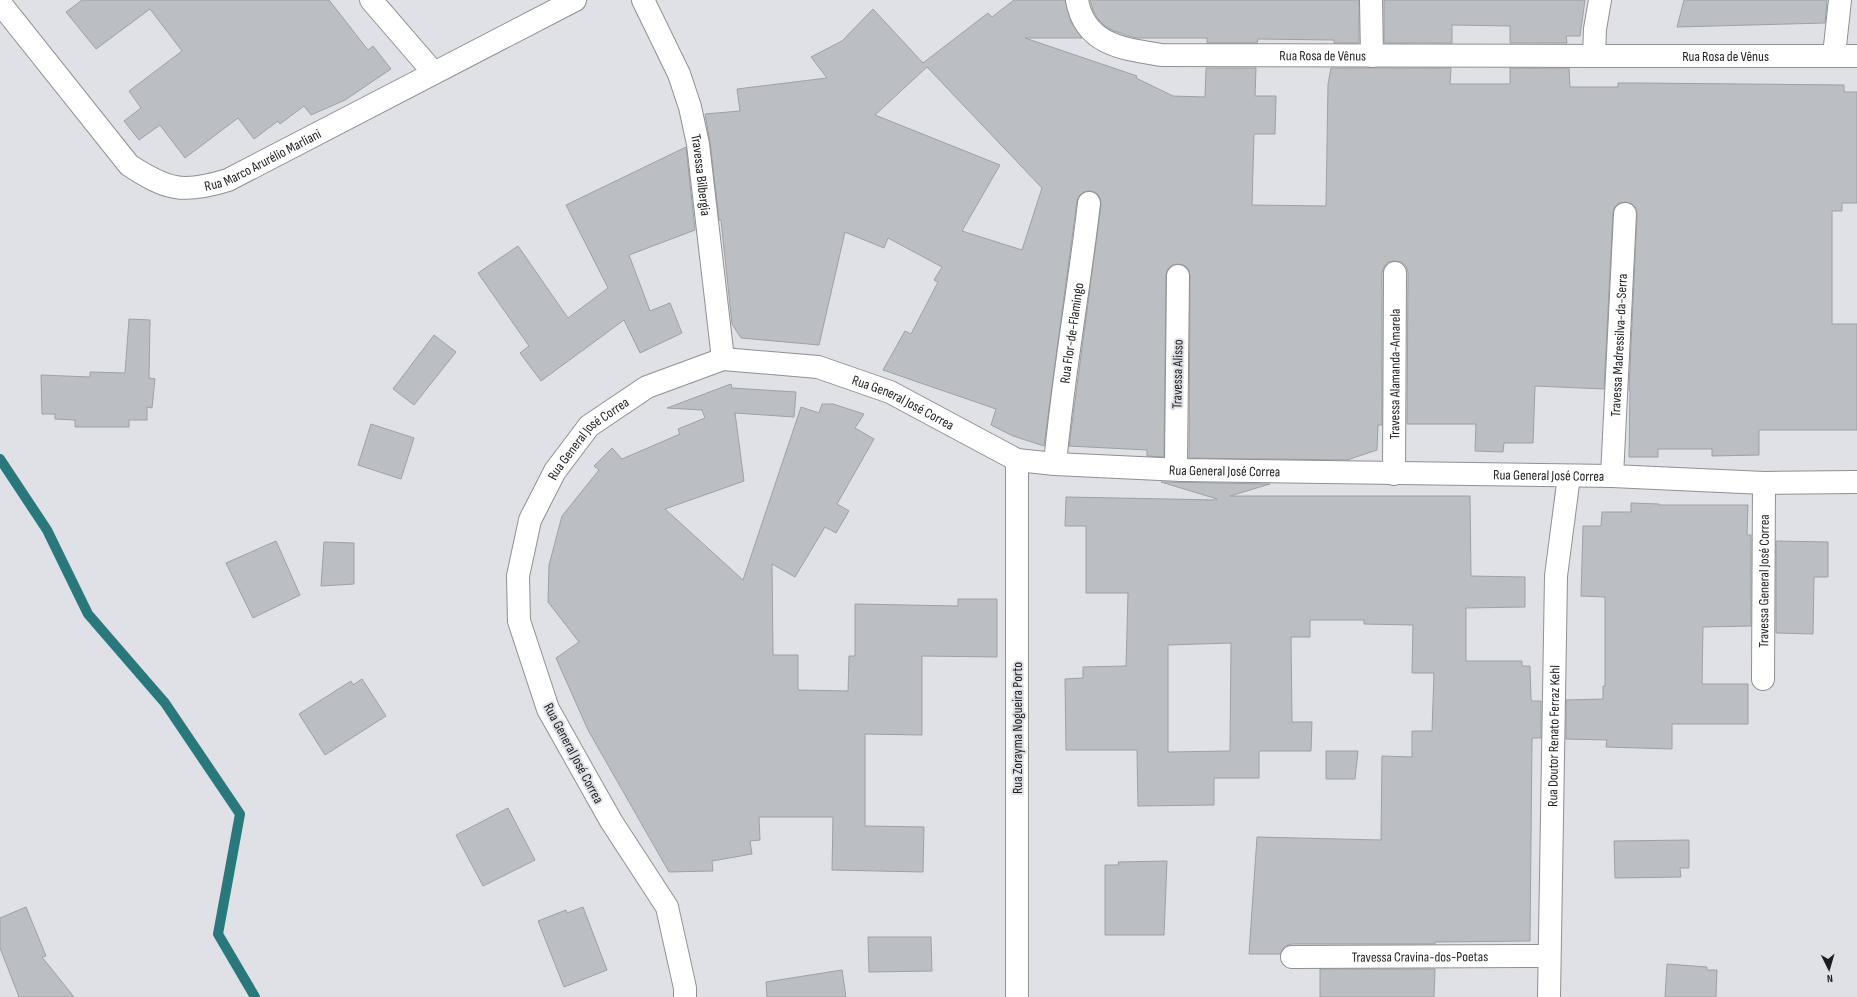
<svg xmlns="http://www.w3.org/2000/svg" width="1857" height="997" font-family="'Sofia Sans Condensed',sans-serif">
<rect width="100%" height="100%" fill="#dfe1e6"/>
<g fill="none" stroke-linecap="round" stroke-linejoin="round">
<path stroke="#29797c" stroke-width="10" d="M0,459L47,530L88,614L165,703L240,814L218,934L255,997"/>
</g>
<path fill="#bbbec2" stroke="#9da0a4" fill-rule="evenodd" d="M82,0H329L368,50L373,46L391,69L345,100L311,115L304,106L280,124L278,121L254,139L238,118L185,158L160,125L139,140L124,121L141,108L129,91L182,51L150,9L96,49L66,12Z
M1014,0H1065L1071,22L1082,38H1025L1137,76L1136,78L1173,96L1205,97L1206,68H1256L1255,96H1276L1275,134H1254L1252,205L1326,206L1328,84L1331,68H1451L1450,84H1510V68H1569L1570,87H1618V83H1638L1844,85V92H1857V203H1842V211H1832V324H1857V430H1759V455L1712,456V449H1658V457H1629L1630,390H1629L1637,215L1636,208L1632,204L1626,202L1619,203L1614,208L1613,213L1604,389L1535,386L1533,443H1504L1503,452L1475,451L1476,424H1407L1408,273L1406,266L1401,262L1395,261L1388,262L1384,267L1382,273V425H1378L1377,450L1347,460L1189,458L1190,276L1189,270L1184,265L1179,264L1172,265L1167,270L1166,276L1164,457L1147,456V450L1069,446L1101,205L1100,198L1096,193L1091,191L1084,192L1079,196L1077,201L1044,446L1013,436L991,425L996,409L883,370L905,331L911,334L938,282L934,280L942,267L888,238L884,248L845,232L819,345L741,338L732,324L721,220H719L710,142L705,114L740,111L737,89L827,78L811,57L842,41L873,9L923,63L988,13L992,17ZM927,67L1042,188L1022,250L962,231L1000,165L875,115Z
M1090,0H1359V43H1334V40L1258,39L1257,43H1207V38H1136L1114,31L1105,26L1098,19L1093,10Z
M1384,0H1585L1580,36H1566L1567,43H1510V26L1452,25V43H1384Z
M1684,0H1827L1825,23L1677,27Z
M686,147L695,230L629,255L650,311L670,303L682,333L640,353L624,320L541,381L520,353L529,346L478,273L518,246L568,318L608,288L566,205Z
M129,319L150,320L149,378L155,379L152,408L147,407V420H129V427H75V420L55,419V414H42L41,375L90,377V372L125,373Z
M434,335L456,352L414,405L393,389Z
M731,384L732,388L796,392L794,417L735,413L744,481L665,509L743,580L801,407L819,413L822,404H833L864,414L855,428L874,439L837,504L849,511L836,533L825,527L795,577L772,564L773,655H798V690L848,691L849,656H855V604L958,606V599H997V657L922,656V735L865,734V826L924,827L923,872L832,870L833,817H759L760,840L750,841L752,854L712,861L713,871L669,872L588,730L556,658L579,642L548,602L549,565L562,516L599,470L594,466L612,448L622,459L680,434L678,429L705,418L702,410L667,408Z
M371,424L414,438L401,479L358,465Z
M1161,482L1270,484L1230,496H1470L1471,576L1525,577V607L1466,608V661H1522V666H1530L1531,699L1532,701H1541V738H1532L1530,941L1435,942V944H1292L1285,946L1280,954H1249L1257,837L1381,840L1382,756L1412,757V731H1432L1434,673H1412L1413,625L1364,624V620H1310V637H1291L1292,722H1312L1311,751H1259V778H1214V805L1138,806L1137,750H1066L1065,679L1083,678V667L1126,666L1128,593H1086V526H1065L1066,497L1217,500V499ZM1231,643L1230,751L1168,752V645Z
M1631,503L1659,504V505H1748L1747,535H1751V626L1703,627L1702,684H1748V724H1672V749L1606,747L1607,740L1566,739V700L1603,699V686H1605V597L1581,596L1583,526H1601L1602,512H1631Z
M276,541L300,595L253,618L226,563Z
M1776,541L1828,542V577H1814L1813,634L1776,633Z
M324,542L354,543V584L321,586Z
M362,679L386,716L325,755L299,714L351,681L353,685Z
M1326,751H1358L1355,779H1326Z
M508,808L535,860L483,886L456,835Z
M1689,840V868H1680L1681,877L1615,878L1614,841Z
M1167,861L1164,935H1105V865H1119L1118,862Z
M26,907L46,956L42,957L74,997H19L0,948V918Z
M583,907L607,970L564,987L538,921L566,910L567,913Z
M868,937H931L932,971L869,972Z
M1667,964L1707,967V970H1717L1716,997H1665Z
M1320,969H1435L1434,997H1320Z
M842,970L846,997H767L766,982Z"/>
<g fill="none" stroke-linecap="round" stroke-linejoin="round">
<defs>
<g id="minor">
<path d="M371,0L434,73"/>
<path id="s1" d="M643,0L679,74L690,107L698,144L723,359"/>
<path id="s2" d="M1077,0C1085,46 1125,49 1162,55L1594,56"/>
<path d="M1371,0L1372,56"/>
<path id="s3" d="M1600,0L1595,29L1594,56H1857"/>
<path id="s4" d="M0,3L129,165C167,190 183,194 228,180L575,0"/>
<path d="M1834,55L1840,0"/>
<path d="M1178,276L1176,462L1181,470"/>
<path d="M1017,460V997"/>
<path id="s5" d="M1055,464C1063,376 1079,290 1089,203"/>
<path id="s6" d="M1394,474L1395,273"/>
<path id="s7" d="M1612,476L1625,214"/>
<path id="s8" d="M1763,679L1764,483"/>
<path id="s9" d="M1292,957L1549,956"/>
<path id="s10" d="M685,997V988L667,907L611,821L548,709L519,621L518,576L530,520L555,471L589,426L647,387L723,359L818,367L890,392L1017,460L1055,464L1181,470L1612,476L1764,483L1857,482"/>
<path id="s11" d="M1549,997L1556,576L1569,476"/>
</g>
</defs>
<use href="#minor" stroke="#8e9095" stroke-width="24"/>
<use href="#minor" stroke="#fff" stroke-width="22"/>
</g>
<g text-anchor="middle" stroke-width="4" stroke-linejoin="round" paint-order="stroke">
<g font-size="14" fill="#1c1d1f" stroke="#dfe1e6">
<text dy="5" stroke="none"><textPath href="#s2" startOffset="271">Rua Rosa de Vênus</textPath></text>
<text dy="5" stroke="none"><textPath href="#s3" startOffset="188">Rua Rosa de Vênus</textPath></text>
<text dy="5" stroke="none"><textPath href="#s4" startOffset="352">Rua Marco Arurélio Marliani</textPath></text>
<text dy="5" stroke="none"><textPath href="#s1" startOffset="186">Travessa Bilbergia</textPath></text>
<text dy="5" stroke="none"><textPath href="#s5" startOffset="132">Rua Flor-de-Flamingo</textPath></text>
<text dy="5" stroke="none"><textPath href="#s7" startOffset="131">Travessa Madressilva-da-Serra</textPath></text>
<text transform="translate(1177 374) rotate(-89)" y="5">Travessa Alisso</text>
<text dy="5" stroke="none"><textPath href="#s6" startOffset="100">Travessa Alamanda-Amarela</textPath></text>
<text dy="5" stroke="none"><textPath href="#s10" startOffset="968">Rua General José Correa</textPath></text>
<text dy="5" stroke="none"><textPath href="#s10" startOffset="620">Rua General José Correa</textPath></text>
<text dy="5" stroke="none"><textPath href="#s10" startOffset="1304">Rua General José Correa</textPath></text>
<text dy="5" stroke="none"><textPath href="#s10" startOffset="1628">Rua General José Correa</textPath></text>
<text dy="5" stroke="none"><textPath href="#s8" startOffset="98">Travessa General José Correa</textPath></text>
<text transform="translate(1017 728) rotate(-90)" y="5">Rua Zorayma Nogueira Porto</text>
<text dy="5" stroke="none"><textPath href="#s11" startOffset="261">Rua Doutor Renato Ferraz Kehl</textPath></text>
<text transform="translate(574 753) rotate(62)" y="5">Rua General José Correa</text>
<text dy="5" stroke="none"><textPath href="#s9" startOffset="128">Travessa Cravina-dos-Poetas</textPath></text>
</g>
</g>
<g transform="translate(1829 969) rotate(175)" stroke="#dfe1e6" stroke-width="3" paint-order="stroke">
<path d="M0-3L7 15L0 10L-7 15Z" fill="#1c1d1f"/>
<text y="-6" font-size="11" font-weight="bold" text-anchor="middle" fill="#1c1d1f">N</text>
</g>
</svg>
